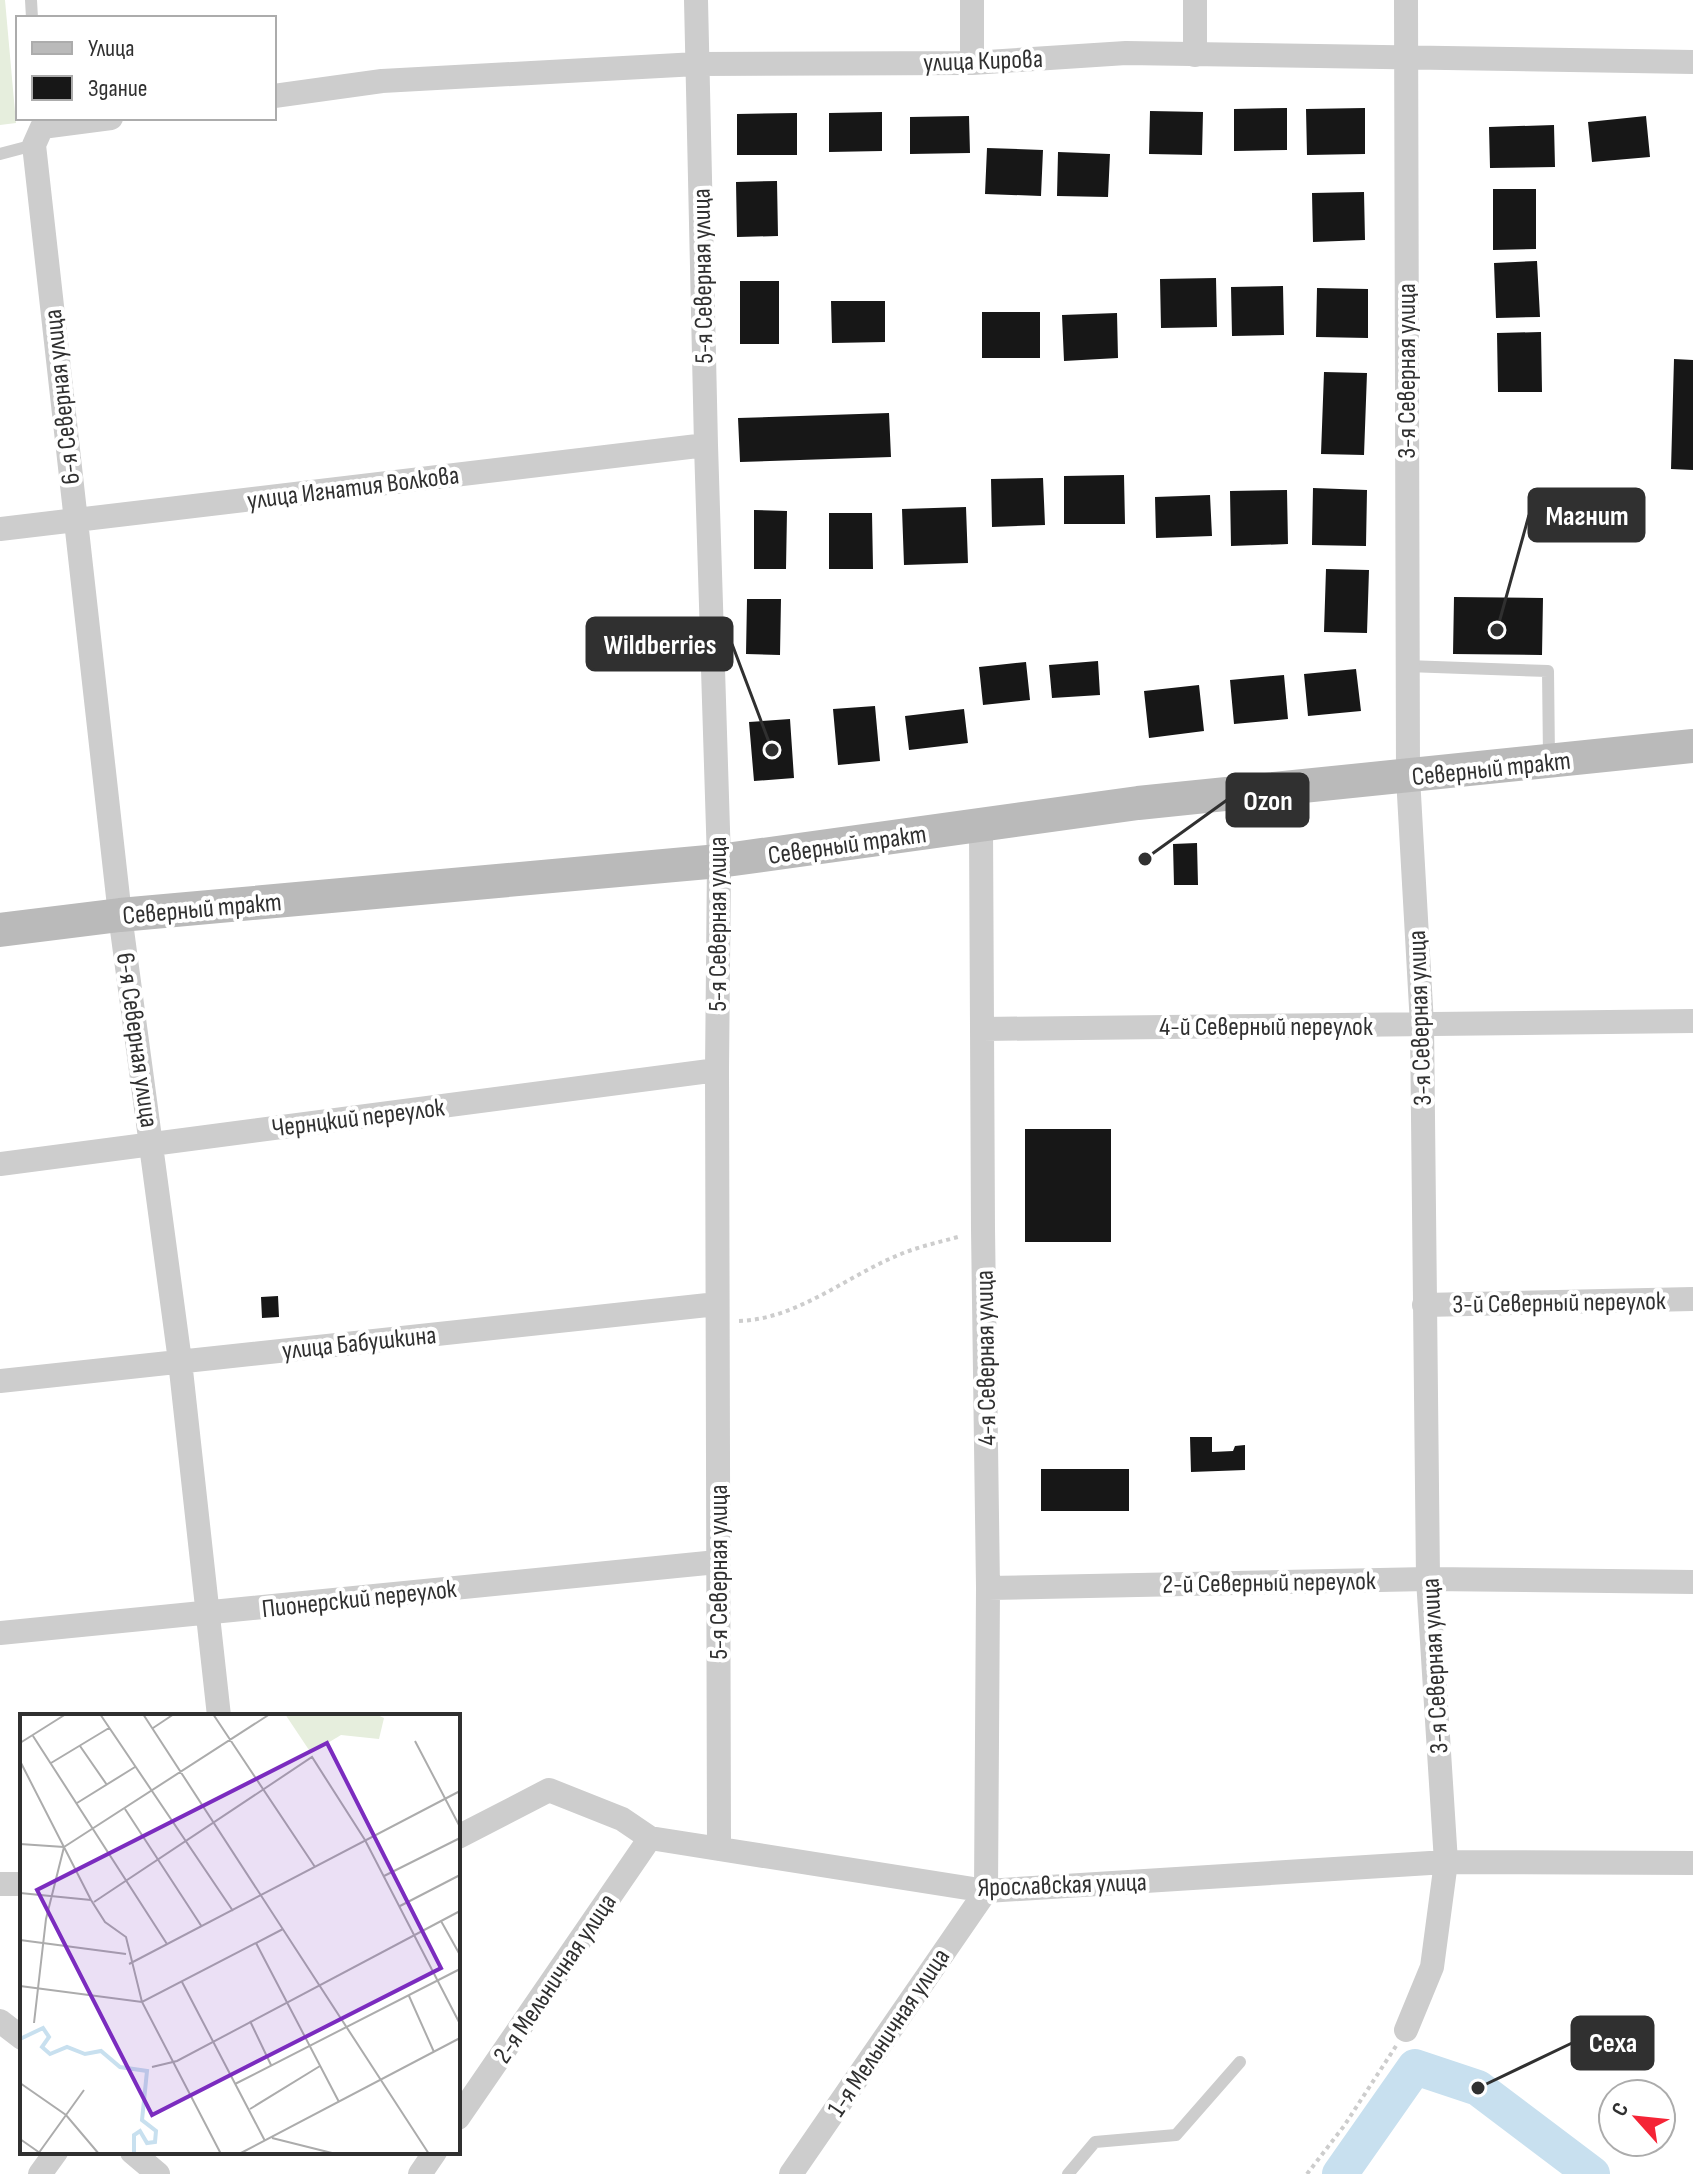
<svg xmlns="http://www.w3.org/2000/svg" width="1693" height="2174" font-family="'Sofia Sans Condensed',sans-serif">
<rect width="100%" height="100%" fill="#fff"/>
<path fill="#e6eedd" d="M0,0H5L16,123L0,125Z"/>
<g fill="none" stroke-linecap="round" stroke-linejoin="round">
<path stroke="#c8e0ef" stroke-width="36" d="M1340,2174L1415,2067L1478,2088L1592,2174"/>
</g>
<path fill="#171717" d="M1287,108V150L1234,151V109Z
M1365,108V154L1307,155L1306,109Z
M1150,111L1203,112L1202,155L1149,154Z
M882,112V151L829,152V113Z
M797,113V155H737V114Z
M969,116L970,153L910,154V117Z
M1646,116L1650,157L1592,162L1588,122Z
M1554,125L1555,167L1490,168L1489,127Z
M987,148L1043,150L1041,196L985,194Z
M1058,152L1110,154L1108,197L1057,196Z
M777,181L778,236L737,237L736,182Z
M1493,189H1536V249L1493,250Z
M1364,192L1365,240L1313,242L1312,193Z
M1537,261L1540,317L1496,318L1494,263Z
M1216,278L1217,327L1161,328L1160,279Z
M740,281H779V344H740Z
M1283,286L1284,335L1232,336L1231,287Z
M1317,288L1368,289V338L1316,337Z
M831,301H885V342L832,343Z
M982,312H1040V358H982Z
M1117,313L1118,358L1064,361L1062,315Z
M1541,332L1542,392H1498L1497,333Z
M1674,359L1693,360V470L1671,469Z
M1324,372L1367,373L1364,455L1321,454Z
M889,413L891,457L740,462L738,418Z
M1124,475L1125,524H1064V476Z
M1043,478L1045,525L992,527L991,479Z
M1313,488L1367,490L1366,546L1312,545Z
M1287,490L1288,544L1231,546L1230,491Z
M1210,495L1212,536L1156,538L1155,497Z
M966,507L968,563L904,565L902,509Z
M754,510L787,511L786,569H754Z
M829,513H872L873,569H829Z
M1326,569L1369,570L1367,633L1324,632Z
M1454,597L1543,598L1542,655L1453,654Z
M747,599H781L780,655L746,654Z
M1098,661L1100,695L1052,698L1049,665Z
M1026,662L1030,700L983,705L979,667Z
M1356,669L1361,711L1308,716L1304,674Z
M1284,675L1288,719L1234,724L1230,680Z
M1199,685L1204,731L1149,738L1144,691Z
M875,706L880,761L838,765L833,709Z
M964,709L968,743L909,750L905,716Z
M790,719L794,778L754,781L749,722Z
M1197,843L1198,885H1174L1173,844Z
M1025,1129H1111V1242H1025Z
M278,1296L279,1317L262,1318L261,1297Z
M1190,1437H1212V1452L1233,1451L1235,1446L1245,1445V1470L1191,1472Z
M1041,1469H1129V1511H1041Z"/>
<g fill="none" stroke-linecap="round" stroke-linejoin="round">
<path stroke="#cdcdcd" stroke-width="4" stroke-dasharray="4 4" stroke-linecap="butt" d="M739,1321C798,1319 848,1275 901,1254C920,1246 941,1242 961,1236
M1307,2174L1344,2126L1396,2046"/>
<path stroke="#cdcdcd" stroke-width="12" d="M31,0L32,18
M0,154L34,145
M1407,666L1548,671L1549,758
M1068,2174L1095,2142L1176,2135L1240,2062"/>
<path stroke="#cdcdcd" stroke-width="24" d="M696,0L706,445L719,861L717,1070L719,1849
M972,0V63
M1195,0V55
M274,96L382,81L697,64L972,63L1126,53L1693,62
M111,118L42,127L34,145L120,915L180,1361L219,1716
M0,529L706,445
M983,1029L1693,1021
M0,1164L717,1070
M1424,1305L1693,1299
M0,1381L717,1304
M988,1588L1428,1579L1693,1582
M0,1633L717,1562
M458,1837L549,1790L622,1819L650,1838L986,1891L1446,1862L1693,1863
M0,1884H22
M0,2021L22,2038
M1406,2030L1432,1967L1446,1862L1428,1579L1422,1025L1408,777L1406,0
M458,2118L650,1838
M132,2152L158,2174
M40,2174L56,2152
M420,2174L435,2152
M791,2174L986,1891L988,1588L983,1229L981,826"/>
<path stroke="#bababa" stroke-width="34" d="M0,930L120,915L719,861L1138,803L1693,746"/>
</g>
<g text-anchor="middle" stroke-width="8" stroke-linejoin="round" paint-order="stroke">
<g font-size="26" fill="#303030" stroke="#fff">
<text transform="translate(983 60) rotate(-2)" y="9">улица Кирова</text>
<text transform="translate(702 276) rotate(-91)" y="9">5-я Северная улица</text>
<text transform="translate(1406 371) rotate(-90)" y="9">3-я Северная улица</text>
<text transform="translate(61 397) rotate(-96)" y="9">6-я Северная улица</text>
<text transform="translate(353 487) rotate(-7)" y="9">улица Игнатия Волкова</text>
<text transform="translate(1491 768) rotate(-6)" y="9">Северный тракт</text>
<text transform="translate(847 844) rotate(-8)" y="9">Северный тракт</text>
<text transform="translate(202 908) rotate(-5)" y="9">Северный тракт</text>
<text transform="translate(717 924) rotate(-90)" y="9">5-я Северная улица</text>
<text transform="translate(1419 1018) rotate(-92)" y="9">3-я Северная улица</text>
<text x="1266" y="1035">4-й Северный переулок</text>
<text transform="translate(138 1040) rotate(82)" y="9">6-я Северная улица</text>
<text transform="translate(358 1117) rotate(-7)" y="9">Чернцкий переулок</text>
<text transform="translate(1559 1302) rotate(-1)" y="9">3-й Северный переулок</text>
<text transform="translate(359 1342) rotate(-6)" y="9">улица Бабушкина</text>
<text transform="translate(985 1358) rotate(-91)" y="9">4-я Северная улица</text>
<text transform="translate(718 1572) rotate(-90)" y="9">5-я Северная улица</text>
<text transform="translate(1269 1582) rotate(-1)" y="9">2-й Северный переулок</text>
<text transform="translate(359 1598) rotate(-6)" y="9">Пионерский переулок</text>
<text transform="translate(1434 1666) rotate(-93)" y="9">3-я Северная улица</text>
<text transform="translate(1062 1884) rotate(-2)" y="9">Ярославская улица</text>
<text transform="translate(554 1978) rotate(-56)" y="9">2-я Мельничная улица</text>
<text transform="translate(888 2032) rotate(-56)" y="9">1-я Мельничная улица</text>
</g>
</g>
<g transform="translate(20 1714)">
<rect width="440" height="440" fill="#fff"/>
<path d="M265,0H355L364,4L359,25L321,21L291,39Z" fill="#e6eedd"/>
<path fill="none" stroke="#c8e0ef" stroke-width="4" d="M0,325L23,314L29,323L22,333L30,340L47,333L65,340L81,337L100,353L127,357L122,406L136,417L135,428L127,429L120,417L114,421V440"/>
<path fill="none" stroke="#acacac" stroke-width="2" d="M80,0L213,197M123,0L409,440M193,0L295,153M133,14L154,0M13,22L147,230M395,27L440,113M0,29L46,0M60,32L87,71M0,47L71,186L85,208L106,223L122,288L201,440M31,49L89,14M57,89L115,53M105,95L182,213M0,130L44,133M44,133L250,0M364,162L440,124M0,179L71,186M74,188L292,43L345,126L440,310M380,192L440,161M421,207L440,241M0,226L106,240M236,229L319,388M109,250L440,77M162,268L245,427M0,272L122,288L263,215M389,282L414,338M230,307L251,351M14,309L26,205L44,133M132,353L157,347L440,197M0,369L46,401L79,440M215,370L440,255M230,395L300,352M252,424L316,440M0,425L20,439M18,440L64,376M219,440L440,324"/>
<path fill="#7b2cbf" fill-opacity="0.15" stroke="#7b2cbf" stroke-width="4" d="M307,29L421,254L132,401L17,176Z"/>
<rect width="440" height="440" fill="none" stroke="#303030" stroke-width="4"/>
</g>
<path fill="none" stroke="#303030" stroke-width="3" d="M1497 630L1529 515M772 750L732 644M1145 859L1227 800M1478 2088L1572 2043"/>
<g fill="#303030" stroke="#fff" stroke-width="3">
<circle cx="1497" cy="630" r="8"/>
<circle cx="772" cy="750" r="8"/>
<circle cx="1145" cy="859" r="8"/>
<circle cx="1478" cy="2088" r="8"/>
</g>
<g fill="#303030" stroke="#303030" stroke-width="3">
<rect x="1529" y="489" width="115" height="52" rx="8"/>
<rect x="587" y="618" width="145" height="52" rx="8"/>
<rect x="1227" y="774" width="81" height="52" rx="8"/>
<rect x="1572" y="2017" width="81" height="52" rx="8"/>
</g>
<g font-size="28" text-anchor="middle" font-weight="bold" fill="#fff">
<text x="1587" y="525">Магнит</text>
<text x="660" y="654">Wildberries</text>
<text x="1268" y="810">Ozon</text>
<text x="1613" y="2052">Сеха</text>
</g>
<rect x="16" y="16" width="260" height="104" fill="#ffffff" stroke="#acacac" stroke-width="2"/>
<rect x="32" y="42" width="40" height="12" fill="#bababa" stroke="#acacac" stroke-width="2"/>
<text x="88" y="56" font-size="24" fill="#303030">Улица</text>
<rect x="32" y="76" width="40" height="24" fill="#171717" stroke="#acacac" stroke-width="2"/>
<text x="88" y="96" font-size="24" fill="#303030">Здание</text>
<g transform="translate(1637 2118) rotate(297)"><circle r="38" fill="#ffffff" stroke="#acacac" stroke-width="2"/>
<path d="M0-6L14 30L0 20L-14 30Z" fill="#f52436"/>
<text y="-12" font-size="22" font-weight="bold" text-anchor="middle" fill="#303030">С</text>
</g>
</svg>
